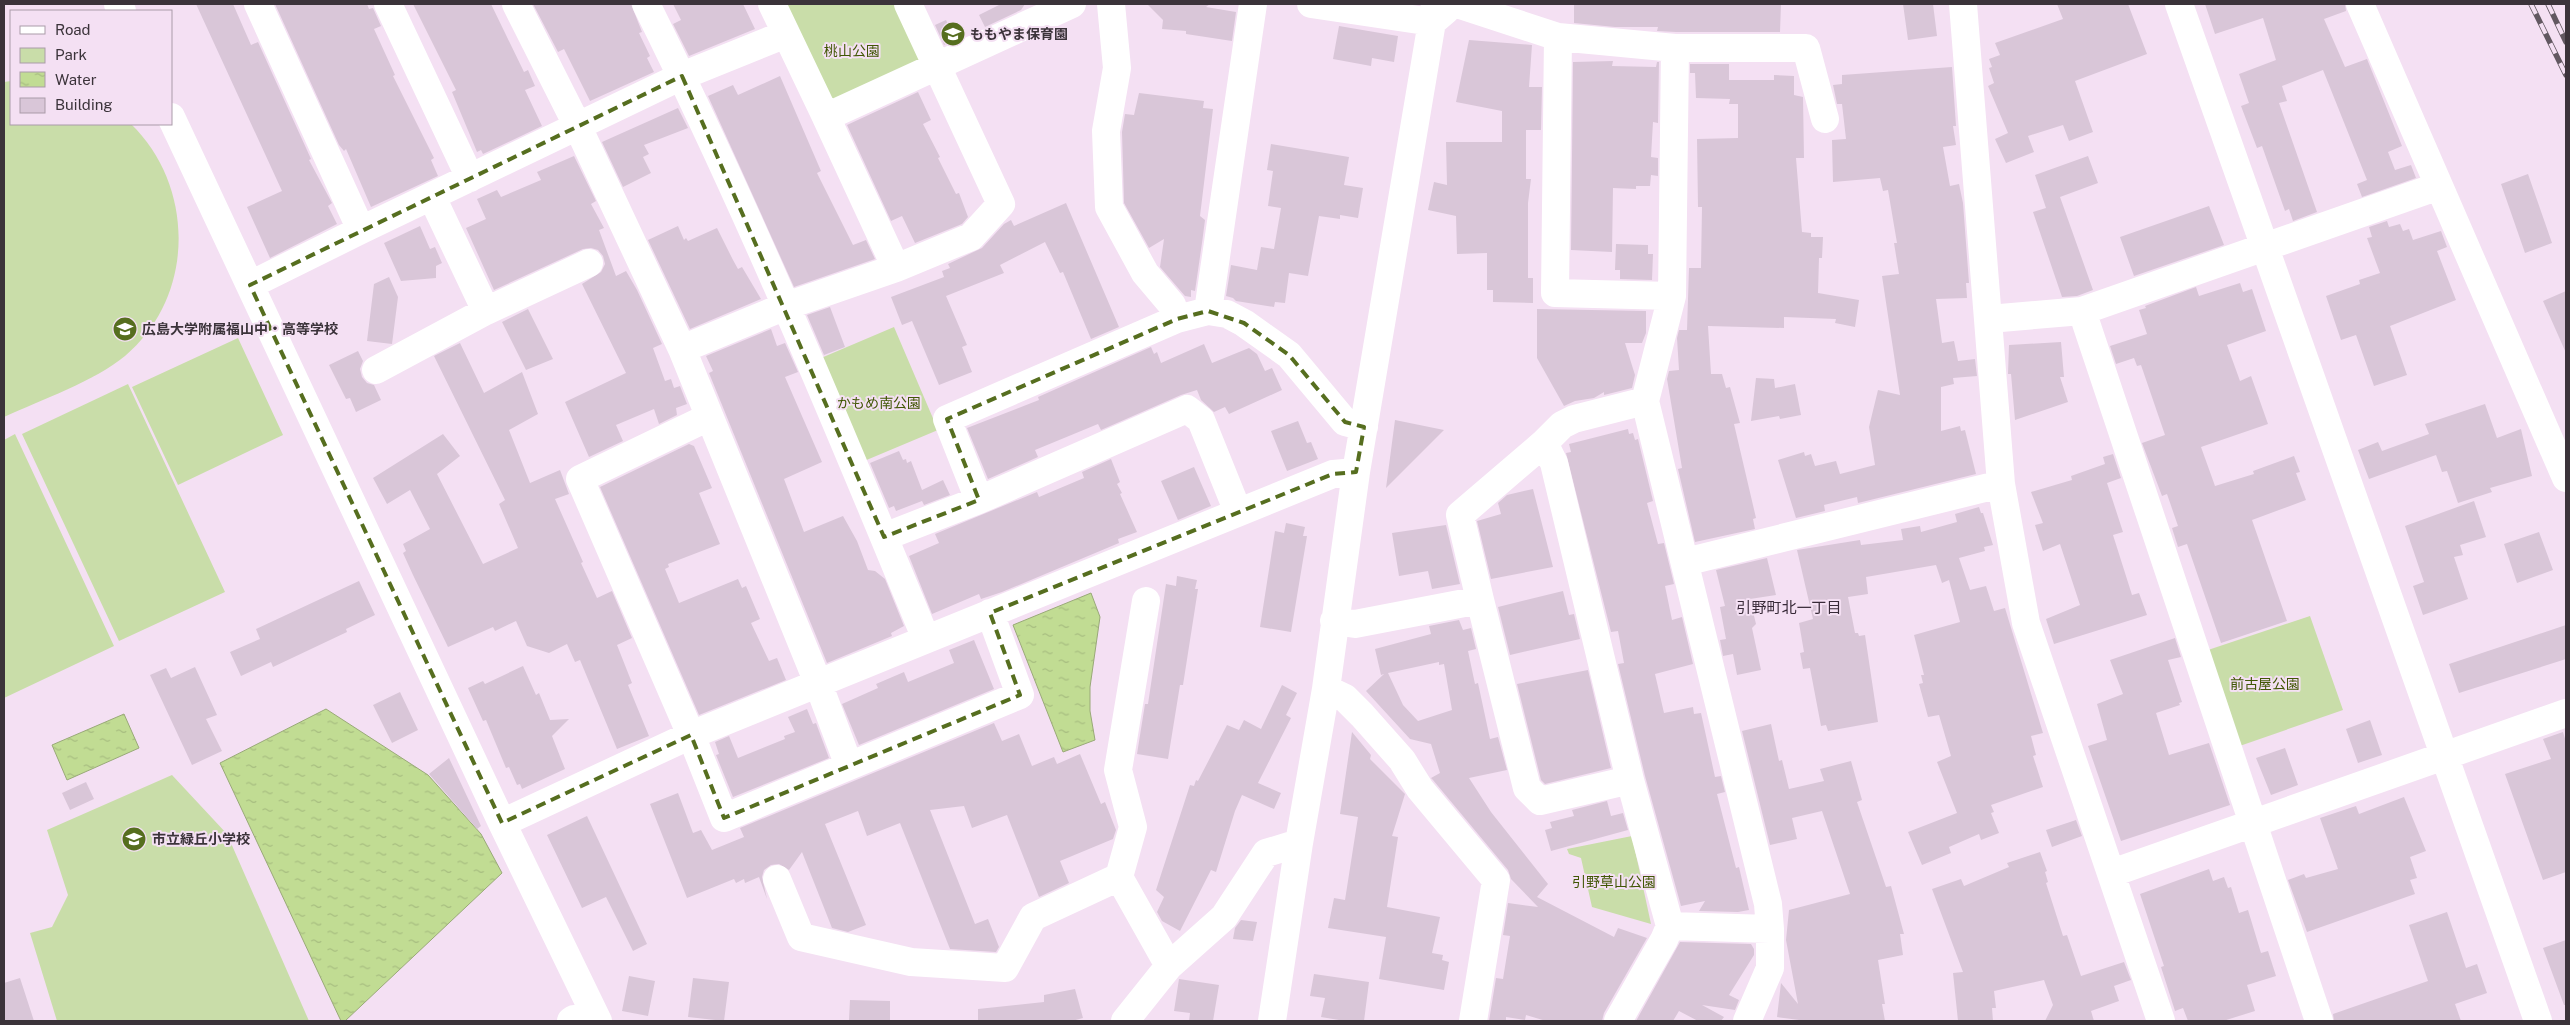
<svg xmlns="http://www.w3.org/2000/svg" width="2570" height="1025" font-family="'Public Sans','Noto Sans JP',sans-serif">
<defs>
<pattern id="water-ripples" width="26" height="14" patternUnits="userSpaceOnUse" patternTransform="scale(1.25)"><rect width="26" height="14" fill="#c1dc93"/><path d="M2 4q2-2 4 0t4 0M15 11q2-2 4 0t4 0" fill="none" stroke="#a7bd80"/></pattern>
</defs>
<rect width="100%" height="100%" fill="#f4e0f3"/>
<path fill="#c9dda9" d="M774,4H905L934,65L826,114Z
M11,81V124H131C195,186 196,296 125,356C95,381 41,400 4,417V82Z
M894,327L938,430L857,464L814,361Z
M238,338L283,435L178,485L132,387Z
M128,384L225,592L119,641L22,434Z
M15,434L114,646L4,698V440Z
M2310,616L2343,710L2231,749L2199,653Z
M172,775L227,834L309,1021H57L30,933L52,927L68,895L47,830Z
M1632,836L1651,924L1592,907L1581,858L1569,854L1567,849Z"/>
<path fill="url(#water-ripples)" stroke="#99a978" d="M1091,593L1100,617L1090,687V711L1095,740L1063,752L1013,625Z
M326,709L428,775L481,834L502,873L345,1021H341L220,763Z
M124,714L139,748L67,780L52,745Z"/>
<path fill="#d9c6d8" fill-rule="evenodd" d="M196,4H233L251,45L258,42L311,159L309,160L332,203L328,206L337,224L270,258L247,207L282,191Z
M275,4H367L369,9L373,8L381,26L374,29L395,75L393,76L434,158L431,160L438,176L371,207L346,149L344,151L339,145Z
M413,4H491L524,72L528,70L535,86L525,90L542,126L483,154L481,150L477,152L452,92L456,90Z
M533,4H631L642,32L639,33L650,56L647,58L654,72L590,101L564,49L558,52Z
M673,4H743L755,29L689,56L673,24L681,20Z
M1001,4H1025L1021,10L985,27L979,15Z
M1147,4H1210L1206,7L1236,12L1232,41L1186,34V31L1162,29L1163,20Z
M1574,4H1781L1780,32H1676L1657,31L1658,27H1615L1574,23Z
M1903,4H1933L1937,36L1908,40Z
M2057,4H2128L2147,54L2075,81L2093,132L2069,141L2063,125L2028,136L2034,152L2006,163L1995,139L2008,133L1988,86L1994,83L1989,68L1992,67L1989,59L2000,55L1995,43L2063,19Z
M2205,4H2345L2346,11L2324,19L2345,67L2367,59L2402,146L2388,152L2395,170L2411,165L2416,178L2362,197L2357,184L2367,180L2323,70L2282,86L2287,101L2279,103L2317,212L2293,221L2289,209L2285,211L2262,146L2257,148L2241,106L2249,103L2239,74L2276,60L2263,18L2215,34Z
M946,20L955,40L944,45L935,25Z
M1339,26L1398,36L1394,62L1372,58L1371,66L1333,59Z
M1469,40L1532,45L1529,87H1542L1541,130H1526V179H1531L1528,203V278H1533V303L1493,302V290H1487V253L1457,254L1456,216L1428,210L1434,182L1447,185L1446,142H1502V111L1456,102Z
M1613,61L1612,66L1656,67L1657,62H1659L1658,123L1653,122L1651,157L1658,158V176L1651,175L1650,186H1636V189L1613,188L1612,252L1571,250L1573,62Z
M1690,64H1729V80H1774V75L1794,76V95L1803,97L1804,158H1796L1802,232L1811,233V237H1823L1822,258H1819L1818,293L1859,300L1855,327L1835,323L1836,319L1784,317V328L1708,326L1711,374H1722L1726,388L1730,387L1740,423L1734,424L1756,518L1753,519L1755,529L1695,542L1678,469L1682,468L1667,379L1669,371L1679,370L1677,338L1679,330H1687L1689,268H1701L1702,207H1698L1697,139L1738,138V104H1729L1730,99L1696,98L1695,73H1690Z
M1952,67L1956,126H1953L1956,145L1943,147L1950,186L1959,184L1963,203L1969,283H1966L1967,298L1936,299L1942,343L1954,341L1958,361L1975,359L1977,376L1953,378L1954,384L1941,387V431L1960,426L1961,431L1965,430L1976,474L1858,503L1857,497L1824,505L1825,511L1796,518L1778,460L1804,452L1805,456L1811,454L1815,466L1836,461L1840,474L1875,465L1869,427L1878,390L1900,395L1882,276L1899,274L1894,243H1897L1888,190L1883,191L1880,178L1833,182L1832,140L1846,139L1842,104H1837L1833,85L1842,84V75Z
M780,76L821,171L817,173L853,245L866,240L875,259L794,287L708,96L733,85L738,95Z
M918,92L931,120L923,124L940,157L938,158L956,194L959,193L968,217L962,224L915,243L902,216L891,221L847,125Z
M1139,93L1204,101L1203,108L1213,109L1200,216L1205,220L1202,243L1195,291L1191,290V297L1185,296L1160,267L1164,239L1149,248L1124,203L1122,132L1125,114L1134,115Z
M678,108L688,128L644,145L649,154L643,157L651,173L623,187L602,142Z
M1271,144L1349,157L1344,185L1363,188L1358,218L1340,215V219L1319,216L1308,276L1289,273L1285,303L1275,302L1274,307L1236,301L1233,298L1226,296L1231,265L1257,270L1261,247L1274,249L1281,208L1268,206L1273,171L1267,170Z
M574,156L596,201L591,204L604,228L599,230L616,276L626,271L637,290L662,344L653,348L665,381L671,379L674,388L680,386L687,404L676,408L677,415L659,424L654,409L616,425L623,441L589,457L565,402L626,373L582,284L601,272L605,264L603,256L598,250L591,248L583,249L494,290L466,228L486,219L477,199L497,190L501,197L541,180L537,172Z
M2088,156L2098,183L2060,197L2093,290L2077,296L2062,297L2033,212L2046,208L2035,175Z
M2528,174L2552,243L2525,253L2501,184Z
M1066,203L1119,327L1091,339L1063,272L1060,273L1045,242L1000,265L1004,273L946,296L967,345L962,347L972,372L939,385L912,321L902,325L891,297L944,277L942,271L950,268L948,264L982,248L1004,224L1011,220L1014,226Z
M2209,206L2224,245L2134,276L2120,237Z
M2387,221L2389,227L2400,224L2403,231L2409,229L2413,240L2441,231L2447,247L2437,251L2456,300L2390,326L2407,375L2374,386L2356,335L2341,340L2326,296L2360,284L2359,280L2380,273L2367,238L2372,237L2369,227Z
M420,226L430,249L435,247L442,263L436,266V278L401,281L384,243Z
M678,226L684,240L686,238L688,241L717,228L733,260L738,269L742,267L761,299L690,329L648,240Z
M1616,244L1648,245V254H1653L1652,280L1620,279V270H1615Z
M389,277L398,297L392,344L367,341L374,284Z
M2240,283L2243,292L2252,289L2266,331L2227,345L2240,381L2251,376L2268,424L2201,447L2215,486L2254,474L2253,471L2294,456L2300,472L2296,473L2306,500L2252,520L2287,621L2221,643L2187,544L2178,547L2172,528L2178,526L2167,494L2162,496L2142,443L2165,435L2141,365L2137,366L2134,358L2116,364L2110,346L2147,334L2139,310L2146,308L2145,306L2196,287L2199,296Z
M2566,291V353L2543,301Z
M830,307L845,347L824,355L807,315Z
M528,309L553,359L526,370L502,322Z
M1537,309L1646,311V333L1642,343H1625L1635,375L1632,388L1604,395V392L1594,398L1575,401L1564,406L1537,358Z
M771,329L777,346L785,343L798,372L785,377L822,462L784,479L804,532L843,516L857,541L868,570L875,571L885,579L904,626L891,633L892,636L827,663L709,373L713,371L706,356Z
M2061,342L2064,377H2060L2068,402L2015,420L2011,374H2008L2009,345Z
M460,343L484,393L522,372L538,414L509,430L530,483L560,470L569,494L555,499L583,562L581,563L597,598L612,591L632,638L617,645L632,683L628,685L649,736L617,749L580,660L575,662L567,644L549,653L527,646L516,621L495,631L493,627L448,647L413,575L403,553L406,551L403,544L430,529L410,490L387,504L373,478L443,434L460,456L437,474L483,564L518,548L499,504L505,500L434,356Z
M1204,344L1212,363L1249,348L1257,354L1265,371L1272,368L1282,390L1229,414L1225,407L1214,412L1201,400L1197,390L1181,395L1101,430L1098,424L1035,450L1038,457L988,479L967,428L1039,400L1038,397L1151,347L1154,354L1157,352L1161,363Z
M358,351L363,361L360,369L362,377L367,383L374,385L381,400L356,412L350,398L346,399L329,365Z
M1756,378L1774,379L1775,388L1795,384L1801,415L1780,419L1779,416L1751,421Z
M2485,404L2497,438L2521,429L2532,476L2490,488L2492,492L2458,503L2447,471L2442,472L2436,455L2369,479L2358,450L2378,442L2382,451L2429,434L2425,424Z
M1395,420L1444,430L1386,488Z
M1298,421L1307,443L1311,442L1318,459L1287,471L1271,431Z
M1628,429L1629,434L1633,433L1635,440L1638,439L1653,501L1647,503L1658,544L1664,543L1674,584L1665,586L1672,620L1682,617L1693,664L1655,674L1664,713L1693,707L1694,714L1701,713L1715,777L1721,776L1725,792L1717,794L1736,868L1739,867L1749,910L1738,912L1699,911L1705,901L1681,906L1645,776L1618,664L1624,663L1618,631L1611,632L1566,453L1571,452L1569,444Z
M689,444L694,446L712,488L699,493L720,544L668,564L669,567L665,569L679,603L738,579L742,588L746,586L760,619L751,623L769,661L777,658L786,680L699,715L600,487Z
M899,451L903,460L906,459L907,463L911,461L922,490L943,480L950,495L924,505L922,501L896,511L894,506L889,508L870,463Z
M2113,454L2121,478L2107,483L2123,532L2113,535L2132,595L2139,593L2147,615L2054,644L2046,619L2080,605L2060,544L2043,551L2035,525L2043,523L2031,492L2072,480L2071,476L2105,464L2103,457Z
M1111,459L1120,482L1117,484L1122,493L1120,494L1137,532L1118,539L1119,543L1002,592L981,599L979,594L932,614L909,556L939,543L935,534L1037,492L1039,497L1084,478L1082,472Z
M1194,467L1211,506L1178,520L1161,481Z
M1533,489L1553,567L1491,579L1477,521L1501,514L1498,503L1507,495Z
M2474,501L2486,537L2460,545L2463,555L2454,557L2468,599L2423,615L2413,586L2424,582L2405,526Z
M1979,507L1981,513H1983L1993,545L1984,547L1985,551L1959,558L1970,590L1986,586L1994,611L2005,608L2043,733L2031,736L2036,755L2033,756L2043,787L1991,805L1994,812L1991,813L1999,833L1981,840L1979,834L1949,847L1951,853L1922,865L1908,832L1957,813L1937,762L1951,756L1939,715L1928,717L1919,684L1923,683L1921,675H1924L1914,635L1960,622L1949,580L1942,583L1936,565L1866,577L1868,594L1848,597L1855,633H1858L1859,636L1865,635L1878,722L1828,731L1826,725L1821,726L1810,668L1803,669L1800,653L1804,652L1799,623L1813,619L1797,550L1860,540L1861,545L1903,540L1901,529L1920,526L1921,532L1957,522L1955,514Z
M1286,523L1305,527L1303,536H1307L1291,632L1260,627L1275,531L1284,533Z
M1446,525L1460,584L1432,589L1428,571L1399,576L1392,533Z
M2539,532L2553,570L2517,583L2504,544Z
M1767,558L1776,595L1750,599L1756,624L1752,628L1761,670L1737,675L1733,654L1723,656L1720,640L1726,639L1720,607L1725,606L1716,570Z
M1177,576L1197,580L1195,589H1198L1183,685H1180L1168,759L1137,754L1145,704H1148L1166,584L1176,586Z
M359,581L375,615L346,629L347,632L273,667L271,662L241,676L230,652L260,639L256,629Z
M1563,591L1569,615L1574,614L1580,639L1510,655L1498,607Z
M1459,620L1463,630L1471,628L1476,649L1468,651L1475,684L1478,683L1490,739L1498,737L1507,770L1469,778L1491,812L1548,884L1537,897L1614,937L1618,928L1647,938L1604,1013L1602,1021H1546L1526,1015L1525,1020L1506,1017V1021H1489L1496,978L1503,979L1510,936L1503,935L1508,903L1538,907L1511,879L1508,870L1433,780L1431,778L1440,773L1431,744L1410,739L1366,691L1384,674L1381,675L1375,649L1431,634L1429,626ZM1439,662V665L1444,664L1452,710L1418,721L1403,705L1388,673Z
M2566,625V659L2459,693L2449,664Z
M2175,638L2181,657L2168,660L2182,702L2179,703L2180,705L2156,713L2169,755L2209,743L2230,805L2121,841L2088,746L2107,740L2097,704L2123,694L2110,660Z
M974,640L994,689L859,745L842,704L878,688L876,684L904,672L908,682L954,663L949,650Z
M523,666L536,695L539,693L550,720L569,719L552,736L565,769L522,789L520,784L517,785L509,767L506,768L486,720L483,721L468,688L483,681L485,684Z
M195,667L217,715L206,719L222,751L192,765L150,675L166,668L171,678Z
M1588,670L1611,768L1545,784L1541,780L1517,684Z
M1282,685L1297,693L1286,715L1291,718L1258,783L1281,793L1274,809L1242,795L1235,811L1216,872L1211,870L1180,931L1162,921L1157,912L1164,897L1156,890L1190,785L1194,786L1196,780L1198,781L1227,725L1239,730L1244,720L1261,729Z
M400,692L418,730L392,743L373,705Z
M807,709L813,724L816,723L829,758L733,797L716,755L719,754L715,742L729,736L738,758L785,739L784,736L795,732L788,717Z
M2370,720L2382,755L2358,763L2346,729Z
M994,723L1002,741L1019,734L1032,766L1054,757L1057,764L1080,754L1101,804L1105,802L1116,830L1113,839L1060,861L1069,883L1039,897L1007,815L972,828L964,806L930,810L975,924L988,919L999,947L996,952L950,949L900,823L867,836L858,811L825,824L866,925L848,932L832,928L802,852L789,870L779,864L771,865L764,870L762,877L767,899L759,877L745,883L744,879L736,883L734,879L687,898L650,804L678,793L693,833L701,830L712,850L744,837L740,828Z
M1771,724L1779,761L1782,760L1789,789L1824,781L1820,769L1851,761L1862,800L1857,802L1886,887L1891,886L1904,934H1900L1903,955L1878,960L1885,1004H1882L1885,1021H1807L1777,1017L1781,983L1798,1004L1786,940L1789,910L1850,894L1822,811L1792,818L1797,839L1770,845L1742,731Z
M1352,732L1371,755L1370,759L1405,794L1392,836L1398,837L1387,907L1440,917L1432,953L1443,955L1442,960L1449,962L1444,990L1379,979L1386,937L1328,928L1334,898L1345,900L1358,817L1340,814Z
M2563,732L2566,742V872L2543,880L2505,774L2551,759L2543,739Z
M2285,748L2298,785L2271,795L2256,758Z
M449,758L481,826L477,829L429,774Z
M86,782L94,799L70,810L62,793Z
M2404,797L2426,851L2410,857L2417,878L2410,880L2415,894L2307,932L2288,880L2304,874L2306,878L2338,869L2320,818L2356,806L2359,814Z
M1607,801L1611,816L1623,813L1628,830L1551,851L1545,830L1552,828L1550,822L1574,816L1572,810Z
M587,816L647,944L633,951L606,897L582,908L547,835Z
M2076,820L2082,836L2052,847L2046,830Z
M2040,852L2047,871L2045,872L2048,882L2046,883L2063,936L2067,935L2081,976L2124,962L2131,980L2114,986L2119,1001L2091,1011L2094,1021H2045L2053,1005L2044,980L1994,991L1996,1008H1992L1993,1021H1958L1953,973L1963,972L1932,889L1961,879L1964,886L2009,867L2007,863Z
M2209,869L2213,881L2224,877L2228,888L2231,887L2239,913L2248,910L2261,953L2268,951L2276,976L2247,985L2255,1011L2223,1021H2188L2183,1008L2175,1011L2161,967L2164,966L2140,894Z
M2447,912L2466,968L2477,964L2487,993L2455,1004L2461,1021H2334L2333,1014L2428,981L2409,925Z
M1241,920L1257,922L1253,941L1233,939L1235,928Z
M2566,940V1005H2564L2543,948Z
M1680,942L1751,944L1754,949V955L1729,995L1739,1000L1735,1010L1702,1005L1724,1017L1721,1021H1698L1679,1011L1673,1021H1636Z
M1314,974L1369,982L1364,1021H1345L1321,1017L1325,998L1310,996Z
M629,976L655,981L648,1016L622,1011Z
M20,978L34,1021H4V983Z
M693,978L729,982L724,1021L688,1017Z
M1179,979L1219,985L1213,1021H1189L1190,1013L1174,1011Z
M1075,989L1083,1018L1072,1021H978V1009L1044,1002V995Z
M850,1000L890,1001V1021L849,1020Z"/>
<g fill="none" stroke-linecap="round" stroke-linejoin="round">
<path stroke="#fff" stroke-width="28" d="M118,4L122,11
M258,4L361,230
M388,4L470,178
M516,4L578,127L682,349L818,683L849,766
M646,4C749,211 838,425 926,639
M772,4L826,117L1072,4
M1111,4L1117,68L1106,131L1109,207L1145,273L1172,305L1177,319
M1311,4L1432,22L1446,10
M1457,4L1558,37L1555,293L1672,296
M1963,4L2001,484L2026,623L2161,1021
M2179,4L2538,1021
M2360,4L2566,478
M1558,37L1675,48H1806L1825,119
M171,117L502,823L598,1021
M826,117L896,268
M432,197L486,311
M250,285L361,230L682,76L786,34
M1208,311L1253,4
M2082,311L2319,1021
M1989,319L2082,311L2439,186
M682,349L786,306L896,268L971,237L1001,204L908,4
M376,370L486,311L589,263
M1645,401L1672,296L1675,48
M709,417L580,479L691,735L724,818L1020,695L990,613
M1544,443L1562,425L1574,419L1645,401L1768,904L1770,929L1670,926L1630,780
M979,500L947,419L1177,319L1208,311L1227,314L1244,323L1289,355L1345,422L1364,427
M884,537L979,500L1187,409L1201,420L1238,512
M1685,562L2001,484
M1334,621L1355,624L1480,600L1527,788L1540,801L1630,780L1554,463L1544,443L1460,515L1480,600
M1326,689L1345,698L1362,715L1402,760L1420,789L1496,880L1473,1021
M502,823L691,735L1333,474L1356,472
M2112,873L2566,713
M1119,877L1133,827L1118,770L1146,601
M777,879L801,937L911,962L1005,968L1033,917L1119,877L1169,966
M571,1021L574,1019L590,1021
M1125,1021L1169,966L1224,917L1266,853L1299,843
M1272,1021L1299,843L1326,689L1356,472L1435,4
M1618,1021L1664,940L1670,926
M1747,1021L1770,968V929"/>
<defs>
<path id="rail" d="M2531,4L2566,75
M2548,4L2566,42"/>
</defs>
<use href="#rail" stroke="#625861" stroke-width="5.5"/>
<use href="#rail" stroke="#f4e0f3" stroke-width="4" stroke-dasharray="11" stroke-linecap="butt"/>
</g>
<path fill="none" stroke="#566e1f" stroke-width="4" stroke-dasharray="10 6" stroke-linejoin="round" d="M682,76L884,537L979,500L947,419L1177,319L1208,311L1244,323L1289,355L1345,422L1364,427L1356,472L1333,474L990,613L1020,695L724,818L691,735L502,823L250,285Z"/>
<defs>
<symbol id="school-disc" viewBox="-11 -11 22 22"><circle r="9.5" fill="#566e1f" stroke="#f4e0f3"/><path d="M0-5L7-2L0 1L-7-2ZM-4 1L0 2.5L4 1V4Q0 6-4 4Z" fill="#fff"/></symbol>
</defs>
<g fill-rule="evenodd">
<use href="#school-disc" x="939" y="20" width="28" height="28"/>
<use href="#school-disc" x="111" y="315" width="28" height="28"/>
<use href="#school-disc" x="120" y="825" width="28" height="28"/>
</g>
<g text-anchor="middle" stroke-width="4" stroke-linejoin="round" paint-order="stroke">
<g font-size="14" font-weight="bold" fill="#3b333a" stroke="#f4e0f3" text-anchor="start">
<text x="970" y="39">ももやま保育園</text>
<text x="142" y="334">広島大学附属福山中・高等学校</text>
<text x="152" y="844">市立緑丘小学校</text>
</g>
<g font-size="14" fill="#415705" stroke="#f4e0f3">
<text x="852" y="56">桃山公園</text>
<text x="879" y="408">かもめ南公園</text>
<text x="2265" y="689">前古屋公園</text>
<text x="1614" y="887">引野草山公園</text>
</g>
<g font-size="15" fill="#382a38" stroke="#f4e0f3">
<text x="1789" y="613">引野町北一丁目</text>
</g>
</g>
<rect width="2570" height="1025" fill="none" stroke="#3b333a" stroke-width="10"/>
<rect x="10" y="10" width="162" height="115" fill="#f4e0f3" stroke="#aa9ba9"/>
<rect x="20" y="26" width="25" height="8" fill="#ffffff" stroke="#aa9ba9"/>
<text x="55" y="35" font-size="15" fill="#3b333a">Road</text>
<rect x="20" y="48" width="25" height="15" fill="#c9dda9" stroke="#aa9ba9"/>
<text x="55" y="60" font-size="15" fill="#3b333a">Park</text>
<rect x="20" y="72" width="25" height="15" fill="url(#water-ripples)" stroke="#aa9ba9"/>
<text x="55" y="85" font-size="15" fill="#3b333a">Water</text>
<rect x="20" y="98" width="25" height="15" fill="#d9c6d8" stroke="#aa9ba9"/>
<text x="55" y="110" font-size="15" fill="#3b333a">Building</text>
</svg>
